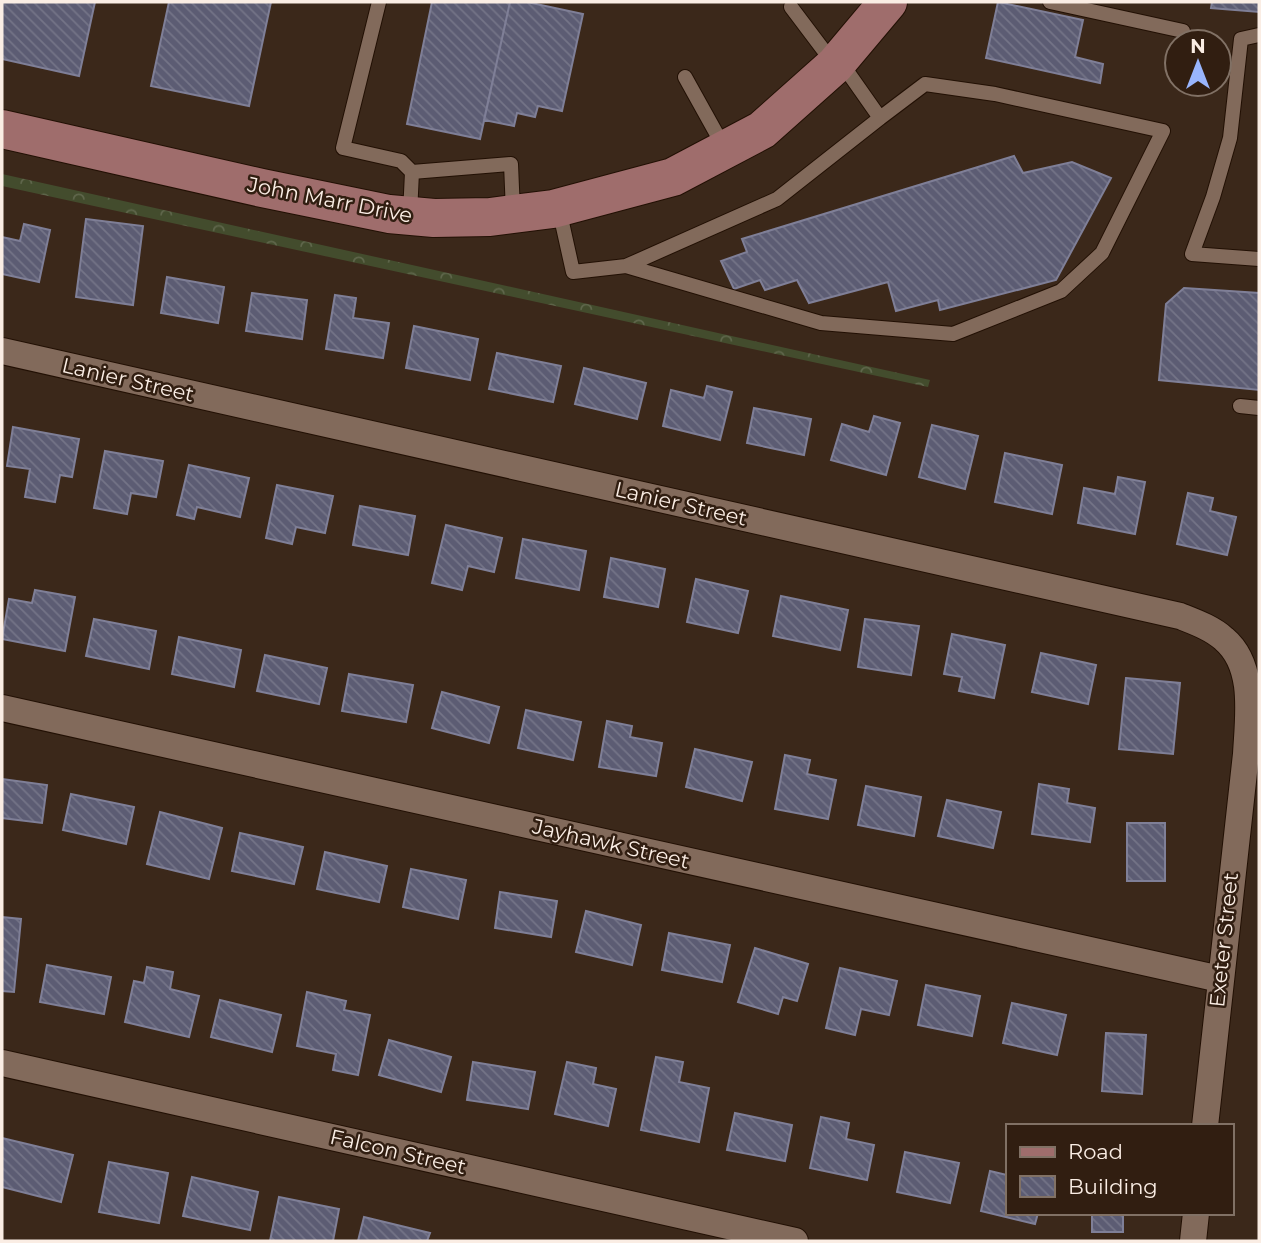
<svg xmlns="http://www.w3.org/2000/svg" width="1261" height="1243" font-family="Montserrat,sans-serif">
<defs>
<pattern id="forest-crowns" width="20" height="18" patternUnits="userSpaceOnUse" patternTransform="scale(1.75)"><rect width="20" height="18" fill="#434c2d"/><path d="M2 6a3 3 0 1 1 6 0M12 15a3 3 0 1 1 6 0" fill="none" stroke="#5f664b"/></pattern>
<pattern id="building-back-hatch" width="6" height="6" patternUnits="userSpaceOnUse" patternTransform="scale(1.75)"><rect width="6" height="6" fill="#5c5c73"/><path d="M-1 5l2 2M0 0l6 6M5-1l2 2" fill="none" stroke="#747487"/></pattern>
</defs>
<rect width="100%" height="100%" fill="#3b281a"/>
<path fill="url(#forest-crowns)" d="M2,174L930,380L928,387L2,186Z"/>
<path fill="url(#building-back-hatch)" stroke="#7f7f97" stroke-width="2" d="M2,2H95L79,76L2,59Z
M169,2H271L249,106L151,86Z
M432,2H510L480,139L407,124Z
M510,2H527L583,14L562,111L538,106L535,117L517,113L514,126L484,120Z
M998,2L1083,20L1075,57L1103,64L1100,83L986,58Z
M1212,2H1259V12L1211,8Z
M1014,156L1023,173L1072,162L1111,178L1056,280L940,310L938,300L896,311L888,282L809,303L797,280L765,290L760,280L734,289L721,261L747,252L742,239Z
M86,219L143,226L133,305L76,297Z
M24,224L50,230L39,282L2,274V237L20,241Z
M167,277L224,287L218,323L161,313Z
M1184,288L1259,293V390L1159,380L1166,304Z
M252,293L307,300L302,339L246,331Z
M335,295L356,298L353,318L389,323L383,358L326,349Z
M414,326L478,339L470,380L406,368Z
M497,353L561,366L553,402L489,389Z
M584,368L646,383L637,419L575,404Z
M707,386L732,392L720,440L663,426L671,390L704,398Z
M754,408L811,419L804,455L747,443Z
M874,416L900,423L886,475L831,460L842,424L869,432Z
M932,425L978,436L965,489L919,477Z
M13,427L79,439L72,477L60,475L55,502L25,497L30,469L7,466Z
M105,451L163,461L156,497L131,493L127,514L94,508Z
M1005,453L1062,465L1052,514L995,502Z
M189,465L249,478L240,517L197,507L194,519L177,515Z
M1118,477L1145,482L1135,534L1078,523L1084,488L1115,494Z
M277,485L333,496L325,533L296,527L292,544L266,538Z
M1188,493L1213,498L1210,511L1236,517L1227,555L1177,544Z
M360,506L415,516L408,555L353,545Z
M446,525L502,538L494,572L468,566L462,590L432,583Z
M523,539L586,551L579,590L516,578Z
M611,558L665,569L658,607L604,597Z
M696,579L748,591L738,633L687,622Z
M35,590L75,597L65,651L2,639L9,599L32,603Z
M781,596L848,610L840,650L773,636Z
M94,619L156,631L149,669L86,656Z
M865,619L919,626L911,675L858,667Z
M952,634L1005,645L994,698L959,691L962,677L944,674Z
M179,637L241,650L234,687L172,674Z
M1041,653L1096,665L1088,704L1032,692Z
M265,655L327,668L319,704L257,691Z
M349,674L413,685L406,722L342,711Z
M1126,678L1180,683L1173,754L1119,749Z
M442,692L499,707L489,743L432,728Z
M526,710L581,722L573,760L518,748Z
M607,721L632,726L630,737L662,743L656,776L599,767Z
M695,749L752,762L742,801L686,787Z
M785,755L810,760L807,774L836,780L828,819L775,809Z
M2,779L47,785L42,823L2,818Z
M1039,784L1069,789L1067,803L1095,808L1090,842L1032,834Z
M866,786L921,797L914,836L858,825Z
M71,794L134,807L126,844L63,830Z
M947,800L1001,812L993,848L938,836Z
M160,812L222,828L209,879L147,864Z
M1127,823H1165V881H1127Z
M240,833L303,847L294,884L232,871Z
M325,852L387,866L379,902L317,889Z
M411,869L466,880L458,919L403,907Z
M500,892L557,901L551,937L495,928Z
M586,911L641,925L632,965L576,952Z
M2,917L21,919L14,992L2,991Z
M669,933L730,945L722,982L662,970Z
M755,948L808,964L797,1001L783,997L778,1014L738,1002Z
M47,965L111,977L104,1014L40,1002Z
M147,967L173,972L170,989L199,996L189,1037L125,1022L134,981L144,983Z
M840,968L897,981L889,1015L861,1009L855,1035L826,1028Z
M926,985L980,996L972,1036L918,1025Z
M307,992L346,1001L344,1010L370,1015L358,1075L333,1070L336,1054L297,1046Z
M220,1000L281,1015L272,1052L211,1037Z
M1012,1003L1066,1015L1057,1055L1003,1043Z
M1106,1033L1146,1035L1142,1094L1102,1091Z
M389,1040L451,1057L441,1092L379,1075Z
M656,1057L683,1062L679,1082L709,1088L699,1142L641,1130Z
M473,1062L535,1072L528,1109L467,1100Z
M567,1062L596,1068L593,1084L616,1089L608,1126L555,1114Z
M735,1113L792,1125L785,1161L727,1150Z
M821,1117L849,1123L846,1139L874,1145L867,1180L810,1168Z
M2,1138L73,1155L61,1202L2,1187Z
M905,1152L959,1163L950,1203L897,1192Z
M109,1162L168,1173L159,1223L99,1212Z
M990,1171L1007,1175V1213H1038L1035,1224L981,1211Z
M192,1177L258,1192L250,1230L183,1216Z
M279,1197L339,1209L333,1241H270Z
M1092,1213H1123V1232H1092Z
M364,1217L430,1233L427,1241H358Z"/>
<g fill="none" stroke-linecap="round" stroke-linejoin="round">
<defs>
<path id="lane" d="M379,2L343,148L401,161L412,172
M1050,2L1183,31
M791,7L834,64
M1259,35L1241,39L1230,138L1213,197L1192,254L1259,259
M685,77L725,149
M559,209L573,272L626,266L777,199L880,118L840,61
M410,214L412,172L511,164L513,212
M626,266L821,323L953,334L1061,291L1102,253L1163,131L995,94L925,84L880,118
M1240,406L1259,408"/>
<path id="street" d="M2,351L1180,616C1195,622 1212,628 1224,639C1256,666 1248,717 1246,754L1205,1126
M2,708L1220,979
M2,1063L795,1241
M1193,1241L1196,1213"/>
<path id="secondary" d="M2,129L262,188L389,214L434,218L490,217L553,209L673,177L762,130L835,65L888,2"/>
</defs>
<use href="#lane" stroke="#221004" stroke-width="16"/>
<use href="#street" stroke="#221004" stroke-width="28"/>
<use href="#secondary" stroke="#221004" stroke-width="40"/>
<use href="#lane" stroke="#826a5b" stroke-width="14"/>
<use href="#street" stroke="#826a5b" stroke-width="26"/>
<use href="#secondary" stroke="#9f6d6c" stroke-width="38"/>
</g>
<g text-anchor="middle" stroke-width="5" stroke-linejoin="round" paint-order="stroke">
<g font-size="21" fill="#faede4" stroke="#311e11">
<text transform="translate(330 200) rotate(11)" y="7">John Marr Drive</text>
<text transform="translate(128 380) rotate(13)" y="7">Lanier Street</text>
<text transform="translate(681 504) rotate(13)" y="7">Lanier Street</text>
<text transform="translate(611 844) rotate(13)" y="7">Jayhawk Street</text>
<text transform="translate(1224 940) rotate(-84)" y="7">Exeter Street</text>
<text transform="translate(398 1152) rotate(13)" y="7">Falcon Street</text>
</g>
</g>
<rect width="1261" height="1243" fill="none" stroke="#faede4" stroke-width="7"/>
<rect x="1006" y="1124" width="228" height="91" fill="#311e11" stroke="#817165" stroke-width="2"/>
<rect x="1020" y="1147" width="35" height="10" fill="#9f6d6c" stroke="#817165" stroke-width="2"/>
<text x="1068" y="1159" font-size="21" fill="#faede4">Road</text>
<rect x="1020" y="1176" width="35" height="21" fill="url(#building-back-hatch)" stroke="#817165" stroke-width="2"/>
<text x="1068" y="1194" font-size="21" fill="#faede4">Building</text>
<g transform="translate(1198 63)"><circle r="33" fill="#311e11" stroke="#817165" stroke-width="2"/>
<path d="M0-5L12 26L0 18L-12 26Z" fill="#99b5fd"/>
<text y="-10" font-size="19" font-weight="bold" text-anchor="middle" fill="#faede4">N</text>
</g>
</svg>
